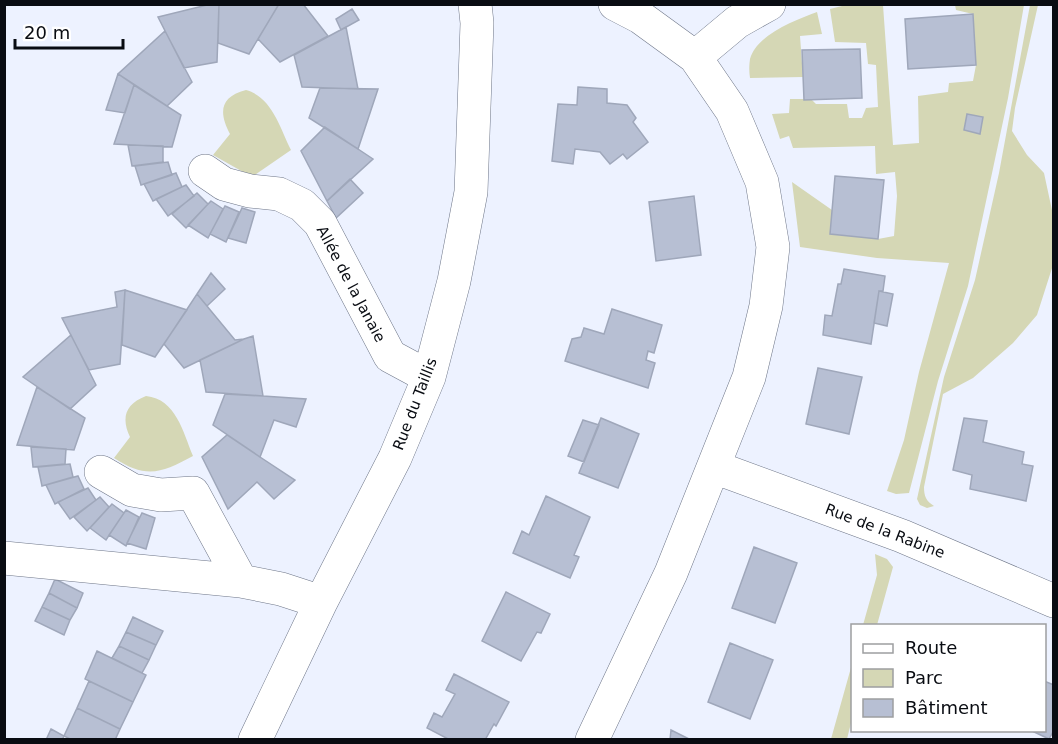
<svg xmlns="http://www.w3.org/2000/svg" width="1058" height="744" font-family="'DejaVu Sans',sans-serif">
<rect width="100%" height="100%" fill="#edf2ff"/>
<path fill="#d5d7b5" d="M846,5H883L893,145L919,143L918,96L948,92L949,83L973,81L976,65L973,14L956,10L955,5H1024L1008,98L968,286L938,381L909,493L896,494L887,491L904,440L919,372L949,263L877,258L800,247L792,182L832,210L830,234L878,239L894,236L897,196L895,172L876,174L875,146L793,148L789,136L780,139L772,114L789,113L790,99H811L816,104H847L849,118H862L866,108L878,107L876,65L868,64L866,43L835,42L830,9Z
M1030,5H1038L1015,108L1012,131L1027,155L1044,173L1053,215V265L1037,315L1013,343L973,378L943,394L924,487C924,496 926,501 934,506L927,508L920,505L917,499L944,377L975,280L999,173Z
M817,12L822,34L800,36L803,77L750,78C749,72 749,65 750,59C757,34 796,20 817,12Z
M246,90C272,97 280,128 291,150L252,177L213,155L230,134C219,113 219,97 246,90Z
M146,396C176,399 183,432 193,456C162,473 146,479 114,458L130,437C121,418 125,404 146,396Z
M875,554L887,559L893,567L877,625H863L877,575Z
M852,664V719L847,739H831Z"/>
<path fill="#b7bfd3" stroke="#9fa7ba" stroke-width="1.5" d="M211,4H219L217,62L184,68L158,17Z
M219,4H279L249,54L218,43Z
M279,4H303L328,36L280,62L258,39Z
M352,9L359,20L341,30L336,19Z
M973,14L976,65L908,69L905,19Z
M346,27L358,89L302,87L294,55Z
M165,31L192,82L167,106L118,74Z
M860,49L862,98L804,100L802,50Z
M118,74L134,85L125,113L106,110Z
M134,85L181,115L172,147L114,144Z
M578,87L607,89V103L627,105L636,118L633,122L648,142L627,159L623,154L610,164L600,152L575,149L573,164L552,161L558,104L577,105Z
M320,88L378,89L358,149L309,118Z
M967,114L983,117L980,134L964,130Z
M325,127L373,159L327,201L301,151Z
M128,145L163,146V162L132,166Z
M168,162L172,175L141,185L135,166Z
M176,173L182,187L153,201L144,184Z
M835,176L884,180L878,239L830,234Z
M350,179L363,193L336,218L327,201Z
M186,185L194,196L168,216L156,199Z
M197,193L208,204L186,228L172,214Z
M694,196L701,255L656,261L649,202Z
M211,201L223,209L208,238L188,225Z
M225,206L239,212L226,242L210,234Z
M242,208L255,212L246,243L228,238Z
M844,269L885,276L883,291H879L871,344L823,335L825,315L832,316L838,284H841Z
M211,273L225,289L207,306L197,294Z
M125,290L187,310L155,357L122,345Z
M125,290L120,364L89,370L62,318L117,307L115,292Z
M879,291L893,294L887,326L874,323Z
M197,294L235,340L244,339L184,368L164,344Z
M612,309L662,325L654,353L648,351L646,360L655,363L648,388L565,361L572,339L581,337L584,328L604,334Z
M71,335L96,385L70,409L23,377Z
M253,336L263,396L206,392L200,360L244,339Z
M818,368L862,377L849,434L806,424Z
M37,387L85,418L74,450L17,445Z
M225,394L263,396L306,399L296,427L274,420L260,457L213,425Z
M601,418L639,434L618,488L579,473Z
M964,418L987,421L983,442L1024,452L1022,464L1033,466L1026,501L970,489L972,475L953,470Z
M583,420L599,425L584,462L568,456Z
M227,435L260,457L295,480L274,499L257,482L228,509L202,457Z
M31,447L66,449L65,464L33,467Z
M70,464L73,477L42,486L38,467Z
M78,476L84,489L55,504L46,485Z
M88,488L96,500L70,519L58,502Z
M546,496L590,517L574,555L579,557L570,578L513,553L522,531L529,535Z
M100,497L109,507L87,531L74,517Z
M112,504L124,513L106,540L90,528Z
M126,510L139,517L126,546L109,535Z
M142,513L155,518L146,549L127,543Z
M754,547L797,563L775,623L732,608Z
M55,579L83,593L77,608L49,593Z
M506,592L550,614L541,633L537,632L521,661L482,641Z
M49,593L77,608L70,620L42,607Z
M42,607L70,620L64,635L35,621Z
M133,617L163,631L156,645L126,632Z
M126,632L156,645L149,660L119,646Z
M730,643L773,660L750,719L708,702Z
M119,646L149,660L142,673L112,658Z
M97,651L146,675L133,702L85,679Z
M454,674L509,702L496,726L494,724L485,740H450L427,728L434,713L442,717L455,694L446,690Z
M89,681L133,702L120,729L77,708Z
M1044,681L1054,685V730L1049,739L1030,730H1044Z
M77,708L120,729L115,740H72L64,736Z
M51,729L64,736L62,740H46Z
M671,730L691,740H670Z"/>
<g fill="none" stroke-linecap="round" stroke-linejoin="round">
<defs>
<path id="minor" d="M695,57L737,22L769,4
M205,171L224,184L250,191L279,194L302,205L320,223L390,356L429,377
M714,467L902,536L1054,601
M101,472L132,490L161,495L193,493L241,581
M4,558L241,581L281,589L321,602
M255,740L321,602L395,458L429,377L454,281L471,192L477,23L475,4
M592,740L671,573L749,377L766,306L773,247L762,182L732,111L695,57L640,17L615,4"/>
</defs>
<use href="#minor" stroke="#6e7688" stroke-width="34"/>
<use href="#minor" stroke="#fff" stroke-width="33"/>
</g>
<g text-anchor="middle" stroke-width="5" stroke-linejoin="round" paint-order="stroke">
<g font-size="15" fill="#090c12" stroke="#fff">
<text transform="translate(351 284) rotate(62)" y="5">Allée de la Janaie</text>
<text transform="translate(415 404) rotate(-69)" y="5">Rue du Taillis</text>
<text transform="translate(885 531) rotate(21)" y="5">Rue de la Rabine</text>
</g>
</g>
<rect width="1058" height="744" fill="none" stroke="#090c12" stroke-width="12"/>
<rect x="851" y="624" width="195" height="108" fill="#ffffff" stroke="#9d9ea0" stroke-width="1.5"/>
<rect x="863" y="644" width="30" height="9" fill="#ffffff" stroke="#9d9ea0" stroke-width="1.5"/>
<text x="905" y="654" font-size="18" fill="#090c12">Route</text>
<rect x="863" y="669" width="30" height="18" fill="#d5d7b5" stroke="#9d9ea0" stroke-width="1.5"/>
<text x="905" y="684" font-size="18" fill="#090c12">Parc</text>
<rect x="863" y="699" width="30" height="18" fill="#b7bfd3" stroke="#9d9ea0" stroke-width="1.5"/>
<text x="905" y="714" font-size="18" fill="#090c12">Bâtiment</text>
<path d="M15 39v9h108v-9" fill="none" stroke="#090c12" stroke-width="3"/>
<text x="24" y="39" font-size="18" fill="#090c12" stroke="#ffffff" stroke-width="4.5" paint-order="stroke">20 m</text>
</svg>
